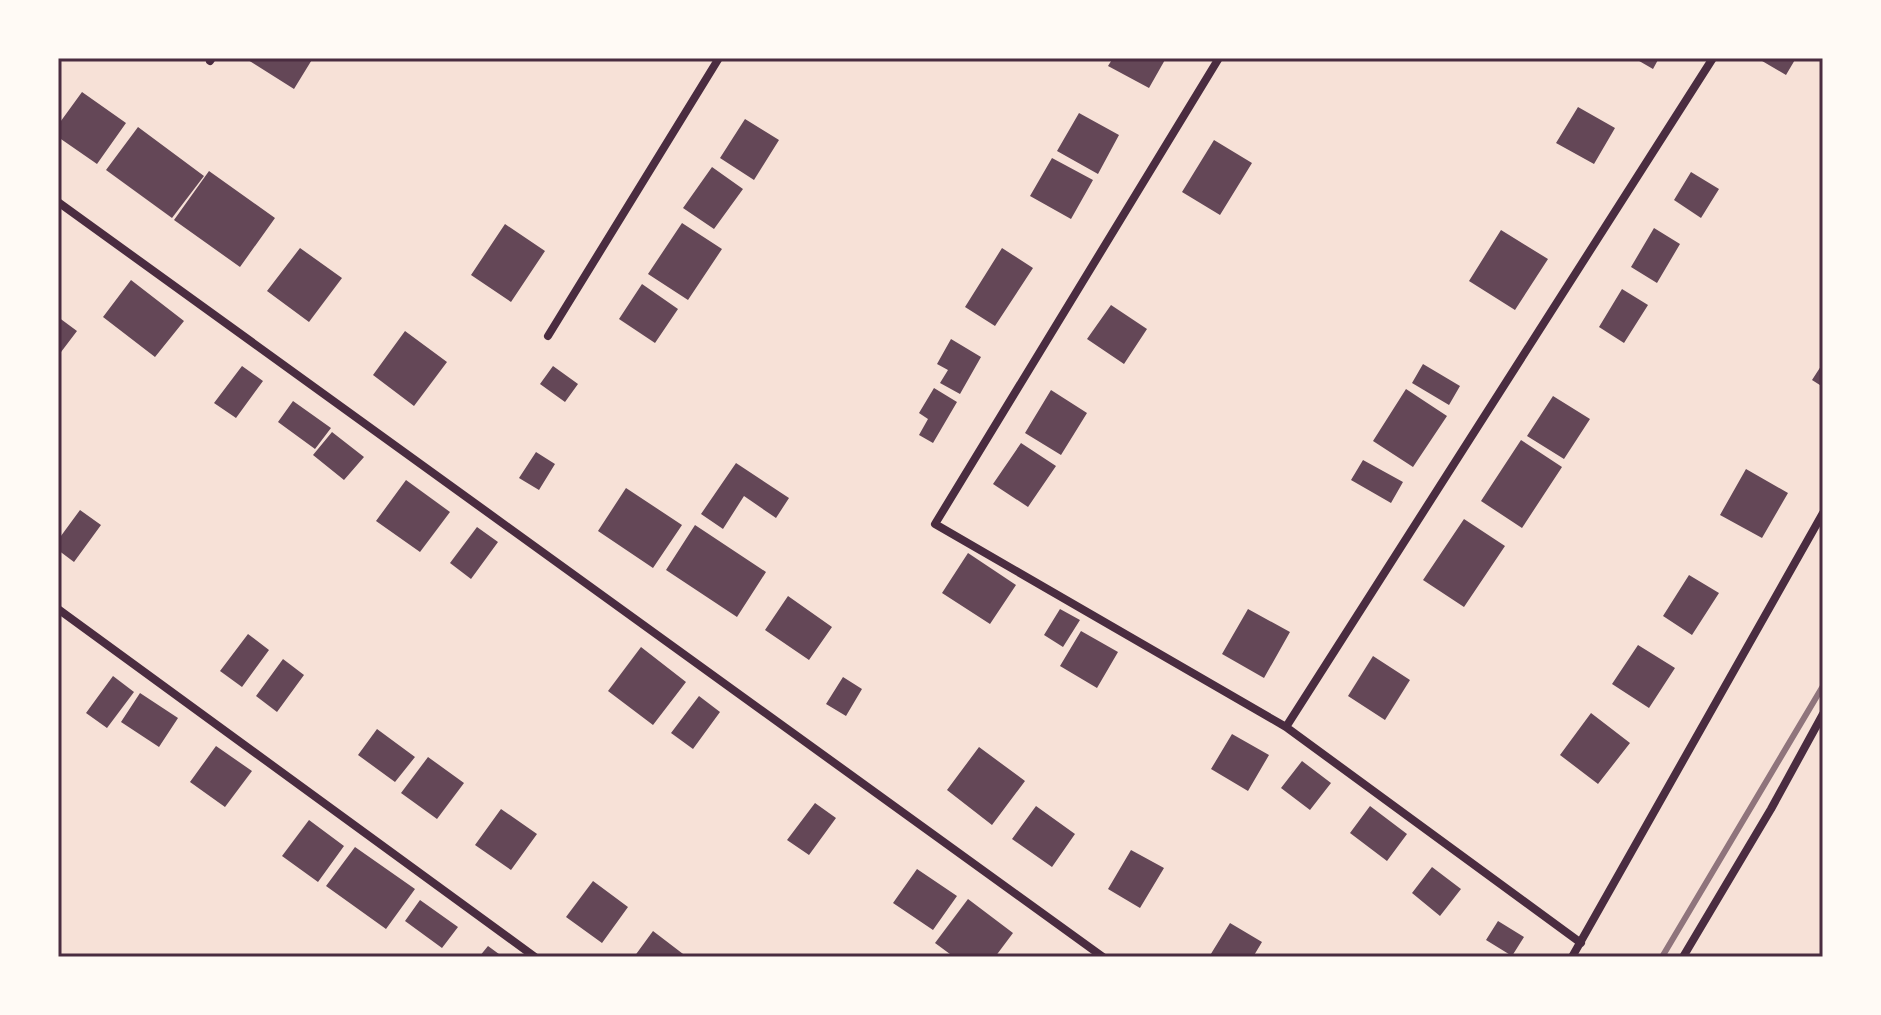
<svg xmlns="http://www.w3.org/2000/svg" width="1881" height="1015" font-family="'Exo 2',sans-serif">
<rect width="100%" height="100%" fill="#f7e1d7"/>
<path fill="#644757" d="M249,58H313L294,89L248,60Z
M1113,58H1166L1149,88L1108,66Z
M1634,58H1659L1653,69Z
M1757,58H1796L1786,75Z
M82,92L126,123L97,164L58,137V125Z
M1578,107L1615,128L1594,164L1556,143Z
M1079,113L1119,135L1098,174L1057,151Z
M745,119L779,140L754,180L720,158Z
M138,127L204,176L172,218L106,170Z
M1214,140L1252,163L1220,215L1182,192Z
M1052,158L1093,180L1071,219L1030,196Z
M712,167L743,189L714,229L683,208Z
M209,171L275,218L240,267L174,220Z
M1691,172L1719,189L1701,218L1674,200Z
M682,223L722,249L688,300L648,274Z
M505,224L545,251L511,302L471,275Z
M1654,228L1680,244L1657,283L1631,267Z
M1501,230L1548,259L1515,310L1469,281Z
M300,248L342,278L309,322L267,291Z
M1002,248L1033,268L995,326L965,307Z
M131,280L184,321L155,357L103,317Z
M642,284L678,309L655,343L619,319Z
M1622,289L1648,305L1624,343L1599,327Z
M1111,305L1147,329L1124,364L1087,339Z
M58,317L77,331L58,356Z
M405,331L447,362L414,406L373,375Z
M951,339L981,357L960,394L940,383L948,370L937,364Z
M1823,363V387L1812,380Z
M1423,364L1460,386L1449,405L1412,383Z
M242,366L263,381L236,418L214,403Z
M553,366L578,384L565,402L540,384Z
M934,388L957,402L933,443L919,435L928,419L919,413Z
M1406,389L1447,416L1413,467L1373,441Z
M1051,390L1087,413L1061,455L1025,433Z
M1553,396L1590,419L1564,459L1527,436Z
M293,401L331,428L315,449L278,422Z
M332,432L364,457L344,480L313,455Z
M1521,440L1562,467L1522,528L1481,501Z
M1021,443L1056,466L1028,507L993,484Z
M536,452L555,464L539,490L519,478Z
M1363,460L1403,482L1391,503L1351,480Z
M736,463L789,498L776,518L744,496L723,529L701,514Z
M1746,469L1788,493L1762,538L1720,515Z
M406,480L450,512L420,552L376,521Z
M626,488L682,525L653,568L598,531Z
M80,510L101,525L74,562L58,550V540Z
M1464,519L1505,546L1464,607L1423,580Z
M695,525L766,572L737,617L666,570Z
M477,527L498,542L471,579L450,563Z
M968,553L1016,585L990,624L942,593Z
M1689,575L1719,593L1692,635L1663,616Z
M788,596L832,627L809,660L765,630Z
M1060,609L1080,620L1063,647L1044,635Z
M1248,609L1290,632L1264,678L1222,654Z
M1081,631L1118,652L1097,688L1060,666Z
M248,634L269,650L242,687L220,671Z
M1638,645L1675,668L1649,708L1612,684Z
M641,647L686,682L653,725L608,691Z
M1373,656L1410,680L1385,720L1348,696Z
M283,659L304,675L277,712L256,696Z
M113,676L134,692L107,728L86,713Z
M843,677L862,689L846,716L826,704Z
M140,693L178,718L159,747L121,722Z
M699,696L720,712L693,749L671,733Z
M1591,713L1630,743L1598,784L1560,755Z
M377,729L415,757L395,782L358,755Z
M1232,734L1269,755L1248,791L1211,769Z
M216,746L252,771L225,807L190,782Z
M979,747L1025,781L992,825L947,790Z
M428,757L464,783L437,819L401,793Z
M1302,761L1331,783L1310,810L1281,788Z
M815,803L836,818L809,855L787,840Z
M1036,806L1075,834L1052,867L1012,839Z
M1370,806L1407,834L1387,861L1350,833Z
M501,809L537,834L511,870L475,845Z
M309,820L344,846L318,882L282,856Z
M355,847L415,889L386,929L326,886Z
M1131,850L1164,868L1140,908L1108,889Z
M1432,867L1461,889L1440,916L1412,893Z
M917,869L957,896L933,930L893,903Z
M593,881L628,907L602,943L566,917Z
M968,899L1013,933L995,957H954L935,943Z
M420,900L458,927L442,948L405,921Z
M1498,921L1524,937L1512,956L1486,940Z
M1230,923L1262,942L1253,957H1209Z
M653,931L687,957H634Z
M488,946L503,957H479Z"/>
<g fill="none" stroke-linecap="round" stroke-linejoin="round">
<path stroke="#4a2c40" stroke-width="8" d="M1219,58L935,524L1286,727L1581,943
M210,61L212,58
M58,202L1103,957
M548,336L719,58
M58,609L535,957
M1286,727L1713,58
M1572,957L1823,513
M1683,957L1771,809L1823,714"/>
<path stroke="#8f747c" stroke-width="6" d="M1662,957L1823,686"/>
</g>
<rect width="1881" height="1015" fill="none" stroke="#fffaf5" stroke-width="120"/>
<rect x="60" y="60" width="1761" height="895" fill="none" stroke="#4a2c40" stroke-width="3"/>
</svg>
